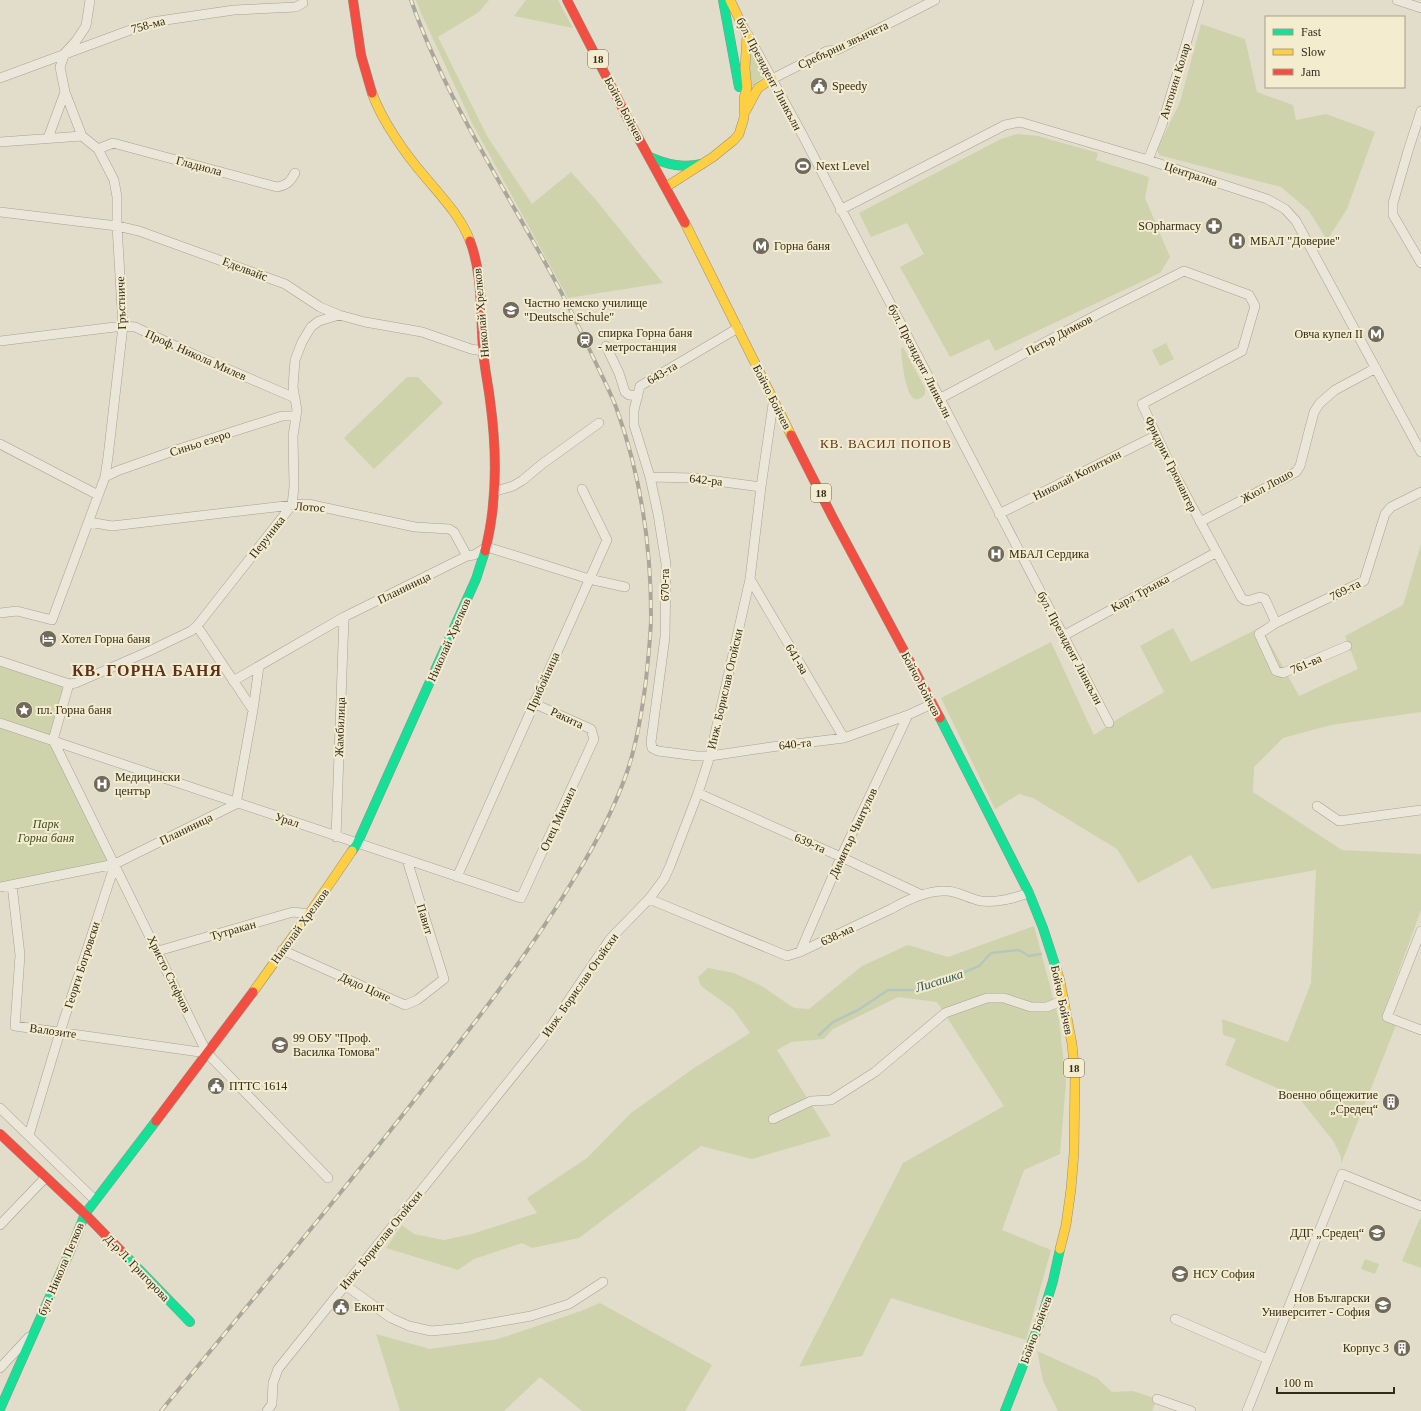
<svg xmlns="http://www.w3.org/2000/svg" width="1421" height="1411" font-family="'Times New Roman',serif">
<rect width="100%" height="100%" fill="#e2ddca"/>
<path fill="#ced3ac" d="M416,0H489L479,12L438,37L487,136L532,204L571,172L596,200L663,283L568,298L472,123L421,13Z
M526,0H558L573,28L514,16Z
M1201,24L1245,39L1257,92L1293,105L1296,120L1326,114L1375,132L1347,209L1327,240L1309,211L1281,187L1159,155L1157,149L1180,102Z
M751,52L764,76C762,80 756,81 752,87L749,72Z
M1017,134L1038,136L1098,153L1096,160L1149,177L1145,198L1170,257L1160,273L995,351L989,339L950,357L900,267L924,254L907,223L871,237L859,213L1001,139Z
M1166,343L1174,359L1160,366L1152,350Z
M903,347L925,388V394C906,417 902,359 901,349Z
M407,377H418L443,403L374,469L344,438Z
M1421,544V712L1331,725L1283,738L1254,767L1253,792L1342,850L1421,854V910L1383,1014L1398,1020L1341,1164V1157L1334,1142L1299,1098L1225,1065L1236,1039L1223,1035L1222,1019L1288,1042L1311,983L1316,870L1212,889L1191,855L1138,883L1117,849L1033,798L1019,794L995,809L941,698L1051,642L1094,735L1121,717L1164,692L1140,646L1173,628L1191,662L1261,627L1299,696L1358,669L1345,636L1403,605Z
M0,661L69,684L53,740L115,864L0,887Z
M1034,926L1059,1020L1066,1083L1060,1154L1024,1170L1002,1230L1051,1250L1026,1340L891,1298L862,1356L799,1367L903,1163L1004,1106L937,1002L898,997L833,1029L824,1039L791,1042L777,1050L831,1136L752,1159L701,1146L579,1238L532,1248L522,1243L474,1259L458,1270L386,1248L402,1225L414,1234L444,1240L472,1234L537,1213L527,1198L587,1158L631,1113L694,1068L750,1033L733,1009L701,986L698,977L708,968L734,973L760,985L794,1008L809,1009L862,966L908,945L948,957Z
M1420,1218L1421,1219V1268L1402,1261Z
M1365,1259L1379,1264L1375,1274L1361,1269Z
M600,1303L712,1365L685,1411H582L540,1377L504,1411H400L376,1334L430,1349L498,1339L581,1311Z
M1037,1351L1097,1378L1112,1392L1133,1391L1157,1399L1152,1411H1058L1043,1381Z"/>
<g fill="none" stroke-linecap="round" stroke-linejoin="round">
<path stroke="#b5c7bd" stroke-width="2.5" d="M819,1035L833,1022L858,1010L888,990H915L939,983L979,966L991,953L1019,950L1029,956L1041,954"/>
<defs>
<path id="street" d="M1397,0L1421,8
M748,35L802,134L1109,723
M0,78L152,22L234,10L296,7L303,3
M772,79L827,51L837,50L935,0
M1421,111L1408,151L1393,203V215L1421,263
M48,138L65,92
M0,142L82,136
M98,149L113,143L277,187C287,185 290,182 295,173
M1148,160L1162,125L1199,0
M840,210L1005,125L1020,122L1148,160L1267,199L1285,209L1296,221L1421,452
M0,212L117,226L139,231L285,284L320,307L339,315L365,322L422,332L471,349L483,351
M738,328L640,386L634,410V425L650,477L658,514L666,564L665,637L651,742L652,748L658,751L697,756H710L771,747L844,738L908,715L932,704
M0,341L123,326L135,327L195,355L295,398
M606,346L619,373L625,392L629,395L638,396
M939,399L1102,312L1184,271L1249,295L1255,306L1242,351L1142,404L1174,473L1241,597C1246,604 1253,599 1260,597L1265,599L1276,623
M0,444L98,495
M105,477L117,471L179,449L282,416H296
M650,477L694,478L761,487
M496,491L513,486L523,480L542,464L599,423
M999,514L1155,436
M89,522L112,526L302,504H308L415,527L449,529L454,532L467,556
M1200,522L1296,472L1300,466L1314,412L1320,403L1335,390L1376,368
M750,579L844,738
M0,613L17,611L52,620L105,477L108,457L123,326L117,226V197L114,180L98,149L82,136L65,92L60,67L65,53L76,41L86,26L90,0
M197,626L253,710
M1063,636L1217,552
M1347,646L1283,673L1276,671L1259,634L1276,623L1364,581L1385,514L1391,507L1421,492
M0,661L69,684L76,683L147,652L191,631L197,626L292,505L294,487L293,436L297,410L293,387L295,360L302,342L311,327L319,321L339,315
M233,681L344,617L467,556L474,555L487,547L589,579L625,587
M0,723L521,898L594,739L591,729L533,703
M53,740L207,1053L328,1178
M53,740L69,684
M698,793L841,857L922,895
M236,804L253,710L259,666
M1317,806L1339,821L1421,810
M336,837L344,617
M457,877L607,540L582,489
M12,885L20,955L15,1026L207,1053
M0,887L115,864L236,804
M649,899L787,956L800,952L891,909C905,901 928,890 946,891C958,891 969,899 981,901C998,903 1014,898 1029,893
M1421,931L1387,1017L1421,1030
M282,950L405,1005L417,1000L444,979L407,860
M158,951L293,912L309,914
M800,952L841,857L908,715
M0,1108L95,1200
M773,1119L811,1101L831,1100L875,1072L945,1013L987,998H1004L1031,1007H1047L1064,1000
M29,1135L60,1032L115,864
M0,1225L45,1178
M345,1285L391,1318L409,1326L431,1331L463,1328L531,1316L569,1304L603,1282
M1175,1319L1267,1359
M0,1368L29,1337
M1157,1399L1191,1411
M267,1411L272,1404L273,1383L278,1369L541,1041L610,939L649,899L664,879L670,866L698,793L710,756L750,579L761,487L773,404
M1247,1411L1342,1174L1421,1206"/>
<path id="fast" d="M723,0L739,87
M650,157C668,165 683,168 702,164
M940,718L1029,893L1043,928L1057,971
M352,851L357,844L476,579L485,551
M122,1252L190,1322
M0,1409L71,1249L85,1214L156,1121
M1005,1411L1042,1317L1053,1281L1060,1249"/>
<path id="slow" d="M730,0L747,35
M372,93C382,121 406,155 426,178C442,197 461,217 470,241
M745,112L758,88L772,79
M666,187L713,157L734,140L739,134L744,118V98L747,88L745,68L747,35
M685,223L791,435
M1057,971L1060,981L1072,1044L1075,1074L1074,1153L1071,1189L1066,1225L1060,1249
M253,992L309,914L352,851"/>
<path id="jam" d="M353,0L361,55L372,93
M567,0L628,119L685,223
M470,241C483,275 480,313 483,349C484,366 488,383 490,400C497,451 498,501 485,551
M791,435L832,516L940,718
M156,1121L253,992
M0,1134L85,1214L122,1252"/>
</defs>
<use href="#street" stroke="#a7a193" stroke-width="10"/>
<use href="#fast" stroke="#969183" stroke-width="10"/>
<use href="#slow" stroke="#969183" stroke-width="10"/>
<use href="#jam" stroke="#969183" stroke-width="10"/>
<use href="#street" stroke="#eae6da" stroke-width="9"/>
<use href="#fast" stroke="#16e098" stroke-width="9"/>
<use href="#slow" stroke="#ffcf43" stroke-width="9"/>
<use href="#jam" stroke="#f24e42" stroke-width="9"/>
<defs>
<path id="rail" d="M161,1411C261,1289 363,1168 458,1044C500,990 540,936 575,877C595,845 613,811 626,775C637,744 642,712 646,680C648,658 651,636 651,615C651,544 640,473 616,407C609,389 600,372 592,355C538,234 455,126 411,0"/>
</defs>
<use href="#rail" stroke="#a9a69b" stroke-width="4"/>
<use href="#rail" stroke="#f4ecce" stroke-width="2.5" stroke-dasharray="8" stroke-linecap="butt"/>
</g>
<defs>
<symbol id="civic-disc" viewBox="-11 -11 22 22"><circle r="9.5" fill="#716959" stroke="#f4ecce"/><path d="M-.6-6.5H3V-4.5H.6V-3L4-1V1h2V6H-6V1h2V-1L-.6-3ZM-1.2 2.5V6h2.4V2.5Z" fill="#fff"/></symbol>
<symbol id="stadium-disc" viewBox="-11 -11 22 22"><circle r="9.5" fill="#716959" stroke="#f4ecce"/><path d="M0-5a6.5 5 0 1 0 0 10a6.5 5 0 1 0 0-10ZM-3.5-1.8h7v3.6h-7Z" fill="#fff"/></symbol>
<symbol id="pharmacy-disc" viewBox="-11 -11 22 22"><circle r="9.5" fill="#716959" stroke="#f4ecce"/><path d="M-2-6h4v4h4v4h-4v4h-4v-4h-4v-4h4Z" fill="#fff"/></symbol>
<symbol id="hospital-disc" viewBox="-11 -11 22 22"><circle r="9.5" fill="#716959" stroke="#f4ecce"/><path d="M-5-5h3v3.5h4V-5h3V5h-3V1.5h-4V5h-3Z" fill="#fff"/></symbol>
<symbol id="metro-disc" viewBox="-11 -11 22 22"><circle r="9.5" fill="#716959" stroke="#f4ecce"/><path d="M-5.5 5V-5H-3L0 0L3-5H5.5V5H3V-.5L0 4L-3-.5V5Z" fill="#fff"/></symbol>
<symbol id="school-disc" viewBox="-11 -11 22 22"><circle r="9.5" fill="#716959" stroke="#f4ecce"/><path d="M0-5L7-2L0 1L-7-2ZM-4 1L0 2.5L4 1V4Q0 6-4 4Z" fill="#fff"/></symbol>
<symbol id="station-disc" viewBox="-11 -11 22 22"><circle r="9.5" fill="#716959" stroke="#f4ecce"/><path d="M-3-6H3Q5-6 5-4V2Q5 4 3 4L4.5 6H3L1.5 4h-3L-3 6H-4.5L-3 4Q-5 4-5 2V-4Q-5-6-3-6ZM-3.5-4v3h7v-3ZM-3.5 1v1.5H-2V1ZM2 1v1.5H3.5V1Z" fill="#fff"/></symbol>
<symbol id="hotel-disc" viewBox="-11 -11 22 22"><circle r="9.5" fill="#716959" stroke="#f4ecce"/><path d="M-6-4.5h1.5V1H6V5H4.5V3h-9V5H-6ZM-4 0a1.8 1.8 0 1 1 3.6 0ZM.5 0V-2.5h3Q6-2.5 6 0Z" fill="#fff"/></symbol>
<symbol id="sight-disc" viewBox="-11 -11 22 22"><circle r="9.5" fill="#716959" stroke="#f4ecce"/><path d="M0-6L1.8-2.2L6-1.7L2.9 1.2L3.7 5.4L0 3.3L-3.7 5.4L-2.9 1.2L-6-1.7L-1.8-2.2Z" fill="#fff"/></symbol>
<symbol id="building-disc" viewBox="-11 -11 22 22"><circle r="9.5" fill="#716959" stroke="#f4ecce"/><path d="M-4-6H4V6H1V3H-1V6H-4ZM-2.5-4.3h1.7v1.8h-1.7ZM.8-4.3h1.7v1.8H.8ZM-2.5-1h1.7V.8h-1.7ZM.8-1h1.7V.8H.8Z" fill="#fff"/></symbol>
<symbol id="university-disc" viewBox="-11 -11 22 22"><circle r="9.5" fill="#716959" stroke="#f4ecce"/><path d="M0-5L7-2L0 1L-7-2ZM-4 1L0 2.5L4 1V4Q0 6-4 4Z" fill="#fff"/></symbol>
</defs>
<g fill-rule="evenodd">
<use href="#civic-disc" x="809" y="76" width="20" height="20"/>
<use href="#stadium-disc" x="793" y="156" width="20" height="20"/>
<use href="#pharmacy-disc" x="1204" y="216" width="20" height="20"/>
<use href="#hospital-disc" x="1227" y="231" width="20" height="20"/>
<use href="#metro-disc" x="751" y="236" width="20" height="20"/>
<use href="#school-disc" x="501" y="300" width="20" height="20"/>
<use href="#metro-disc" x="1366" y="324" width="20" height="20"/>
<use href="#station-disc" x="575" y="330" width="20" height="20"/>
<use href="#hospital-disc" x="986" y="544" width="20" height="20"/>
<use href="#hotel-disc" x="38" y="629" width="20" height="20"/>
<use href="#sight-disc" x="14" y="700" width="20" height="20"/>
<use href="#hospital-disc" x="92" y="774" width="20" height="20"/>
<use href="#school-disc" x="270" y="1035" width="20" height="20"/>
<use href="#civic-disc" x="206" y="1076" width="20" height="20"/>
<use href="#building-disc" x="1381" y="1092" width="20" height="20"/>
<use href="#school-disc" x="1367" y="1223" width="20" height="20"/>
<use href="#school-disc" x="1170" y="1264" width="20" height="20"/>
<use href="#university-disc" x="1373" y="1295" width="20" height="20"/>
<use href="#civic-disc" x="331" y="1297" width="20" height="20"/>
<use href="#building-disc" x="1392" y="1338" width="20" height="20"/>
</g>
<g text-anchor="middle" stroke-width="4" stroke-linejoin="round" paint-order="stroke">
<g fill="#f4ecce" stroke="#6e6451" stroke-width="1">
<rect x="588" y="50" width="20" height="18" rx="3"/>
<rect x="811" y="484" width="20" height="18" rx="3"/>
<rect x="1064" y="1059" width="20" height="18" rx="3"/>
</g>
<g font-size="11" font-weight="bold" fill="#342a1c">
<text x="598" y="63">18</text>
<text x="821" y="497">18</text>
<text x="1074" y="1072">18</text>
</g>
<g font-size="12" fill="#342a1c" stroke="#f4ecce">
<text transform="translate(148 25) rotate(-15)" y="4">758-ма</text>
<text transform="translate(843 45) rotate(-25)" y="4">Сребърни звънчета</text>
<text transform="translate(769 74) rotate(62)" y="4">бул. Президент Линкълн</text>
<text transform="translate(1175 81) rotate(-73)" y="4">Антонин Колар</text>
<text transform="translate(624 109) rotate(62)" y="4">Бойчо Бойчев</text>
<text transform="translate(199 166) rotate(15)" y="4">Гладиола</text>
<text transform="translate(1191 174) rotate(18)" y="4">Централна</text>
<text transform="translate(245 269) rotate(21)" y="4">Еделвайс</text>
<text transform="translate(121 303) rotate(-92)" y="4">Гръстниче</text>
<text transform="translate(481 313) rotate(-95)" y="4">Николай Хрелков</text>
<text transform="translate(1059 335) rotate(-28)" y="4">Петър Димков</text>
<text transform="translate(196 355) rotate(24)" y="4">Проф. Никола Милев</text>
<text transform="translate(920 361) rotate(63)" y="4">бул. Президент Линкълн</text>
<text transform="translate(662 373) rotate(-31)" y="4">643-та</text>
<text transform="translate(772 397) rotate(63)" y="4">Бойчо Бойчев</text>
<text transform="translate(200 443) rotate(-18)" y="4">Синьо езеро</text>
<text transform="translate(1171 464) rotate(64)" y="4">Фридрих Грюнангер</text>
<text transform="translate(1077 475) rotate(-27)" y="4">Николай Копиткин</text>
<text transform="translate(706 480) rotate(6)" y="4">642-ра</text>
<text transform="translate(1267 486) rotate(-29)" y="4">Жюл Лошо</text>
<text transform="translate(310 507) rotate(4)" y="4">Лотос</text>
<text transform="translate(267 537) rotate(-52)" y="4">Перуника</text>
<text transform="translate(665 585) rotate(-90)" y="4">670-та</text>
<text transform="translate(404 588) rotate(-26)" y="4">Планиница</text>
<text transform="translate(1345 590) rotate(-27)" y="4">769-та</text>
<text transform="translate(1140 593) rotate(-29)" y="4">Карл Трънка</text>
<text transform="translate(449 640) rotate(-66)" y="4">Николай Хрелков</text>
<text transform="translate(1070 648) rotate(62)" y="4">бул. Президент Линкълн</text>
<text transform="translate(797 659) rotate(59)" y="4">641-ва</text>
<text transform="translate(1306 664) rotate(-24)" y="4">761-ва</text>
<text transform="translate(543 682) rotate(-66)" y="4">Прибойница</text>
<text transform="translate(921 684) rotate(62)" y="4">Бойчо Бойчев</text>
<text transform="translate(725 689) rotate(-77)" y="4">Инж. Борислав Огойски</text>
<text transform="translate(567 718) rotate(25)" y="4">Ракита</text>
<text transform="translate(340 727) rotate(-88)" y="4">Жамбилица</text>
<text transform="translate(795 744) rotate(-6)" y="4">640-та</text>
<text transform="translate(558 819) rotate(-65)" y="4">Отец Михаил</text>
<text transform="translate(287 820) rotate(18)" y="4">Урал</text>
<text transform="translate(186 829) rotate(-26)" y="4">Планиница</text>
<text transform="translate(853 833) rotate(-65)" y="4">Димитър Чинтулов</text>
<text transform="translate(810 843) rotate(24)" y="4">639-та</text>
<text transform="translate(425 919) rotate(73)" y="4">Павит</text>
<text transform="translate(300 926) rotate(-54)" y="4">Николай Хрелков</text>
<text transform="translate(233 930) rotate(-16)" y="4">Тутракан</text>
<text transform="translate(837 935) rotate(-25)" y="4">638-ма</text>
<text transform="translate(82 965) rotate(-72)" y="4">Георги Богровски</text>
<text transform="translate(169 974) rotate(64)" y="4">Христо Стефчов</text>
<text transform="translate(580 985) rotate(-55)" y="4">Инж. Борислав Огойски</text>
<text transform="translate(365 987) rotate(24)" y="4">Дядо Цоне</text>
<text transform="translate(1062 1000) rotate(78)" y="4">Бойчо Бойчев</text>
<text transform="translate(53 1031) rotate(8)" y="4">Валозите</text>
<text transform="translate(381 1240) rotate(-51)" y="4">Инж. Борислав Огойски</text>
<text transform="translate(137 1268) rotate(46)" y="4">Д-р Л. Григорова</text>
<text transform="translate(61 1269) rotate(-67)" y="4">бул. Никола Петков</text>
<text transform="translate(1036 1330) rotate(-70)" y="4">Бойчо Бойчев</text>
</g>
<g font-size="12" fill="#342a1c" stroke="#f4ecce" text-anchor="start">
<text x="832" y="90">Speedy</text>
<text x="816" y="170">Next Level</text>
<text x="1201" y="230" text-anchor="end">SOpharmacy</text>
<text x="1250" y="245">МБАЛ "Доверие"</text>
<text x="774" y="250">Горна баня</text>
<text x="524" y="307">Частно немско училище<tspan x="524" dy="14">"Deutsche Schule"</tspan></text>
<text x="598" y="337">спирка Горна баня<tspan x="598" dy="14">- метростанция</tspan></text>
<text x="1363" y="338" text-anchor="end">Овча купел II</text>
<text x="1009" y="558">МБАЛ Сердика</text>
<text x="61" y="643">Хотел Горна баня</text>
<text x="37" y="714">пл. Горна баня</text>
<text x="115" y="781">Медицински<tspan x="115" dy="14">център</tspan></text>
<text x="293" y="1042">99 ОБУ "Проф.<tspan x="293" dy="14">Василка Томова"</tspan></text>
<text x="229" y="1090">ПТТС 1614</text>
<text x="1378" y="1099" text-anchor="end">Военно общежитие<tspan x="1378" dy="14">„Средец“</tspan></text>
<text x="1364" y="1237" text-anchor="end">ДДГ „Средец“</text>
<text x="1193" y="1278">НСУ София</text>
<text x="1370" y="1302" text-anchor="end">Нов Български<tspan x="1370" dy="14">Университет - София</tspan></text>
<text x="354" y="1311">Еконт</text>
<text x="1389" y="1352" text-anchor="end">Корпус 3</text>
</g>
<g font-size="12" font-style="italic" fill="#405023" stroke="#f4ecce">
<text x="46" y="828">Парк<tspan x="46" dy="14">Горна баня</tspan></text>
</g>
<g font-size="13" letter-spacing="1" fill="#5f311d" stroke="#f4ecce">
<text x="886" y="448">КВ. ВАСИЛ ПОПОВ</text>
</g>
<g font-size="13" font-style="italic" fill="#2c5253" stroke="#f4ecce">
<text transform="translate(939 980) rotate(-18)" y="5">Лисашка</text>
</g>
<g font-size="16" font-weight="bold" letter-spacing="1" fill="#5f311d" stroke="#f4ecce">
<text x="147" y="676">КВ. ГОРНА БАНЯ</text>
</g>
</g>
<rect x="1265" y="16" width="140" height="72" fill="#f4ecce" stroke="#a79e87"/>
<rect x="1273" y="29" width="20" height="6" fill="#16e098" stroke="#a79e87"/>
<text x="1301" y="36" font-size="12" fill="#342a1c">Fast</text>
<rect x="1273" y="49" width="20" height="6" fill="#ffcf43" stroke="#a79e87"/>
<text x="1301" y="56" font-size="12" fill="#342a1c">Slow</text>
<rect x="1273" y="69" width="20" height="6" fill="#f24e42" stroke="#a79e87"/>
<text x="1301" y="76" font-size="12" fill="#342a1c">Jam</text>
<path d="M1277 1387v6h117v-6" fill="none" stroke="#342a1c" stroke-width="2"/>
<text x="1283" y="1387" font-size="12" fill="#342a1c" stroke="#f4ecce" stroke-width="3" paint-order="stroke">100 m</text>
</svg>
